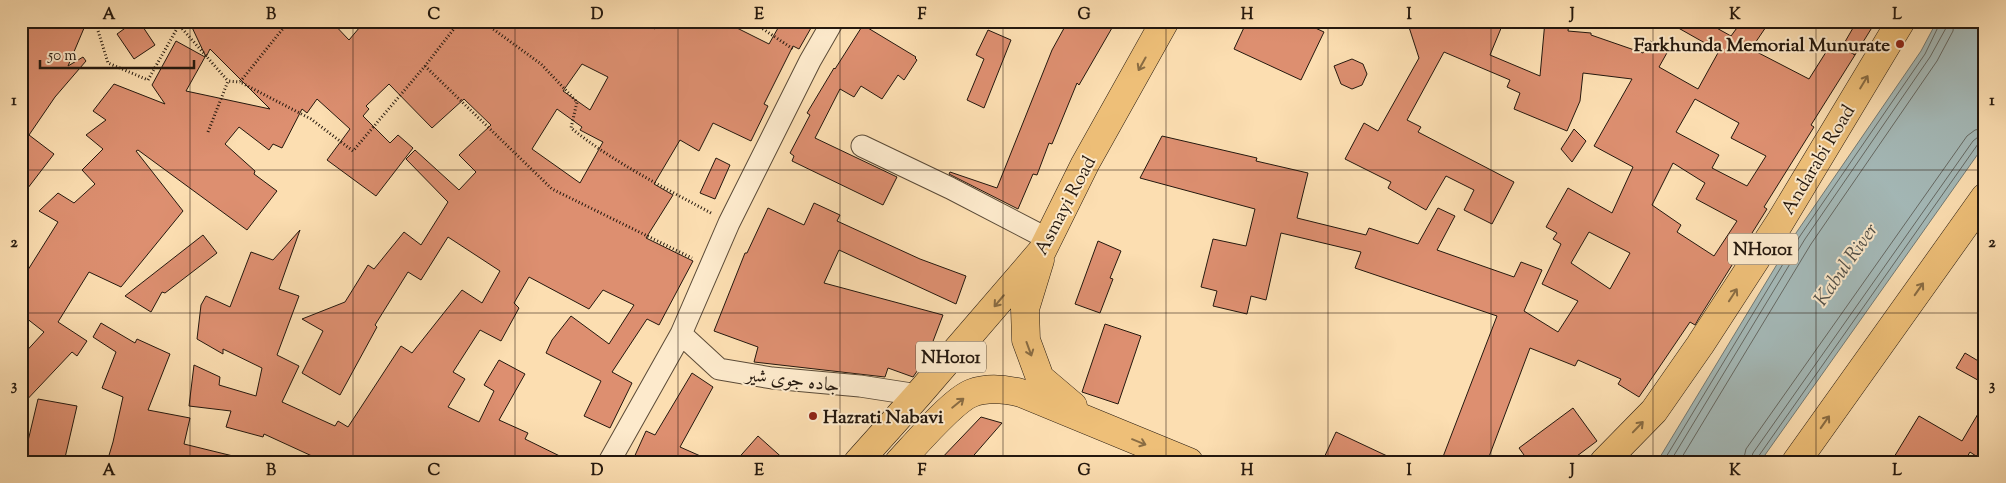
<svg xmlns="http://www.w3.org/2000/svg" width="2006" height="483" font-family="'Sorts Mill Goudy',Amiri,serif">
<rect width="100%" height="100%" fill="#fcdeb1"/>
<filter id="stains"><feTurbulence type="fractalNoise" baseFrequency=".004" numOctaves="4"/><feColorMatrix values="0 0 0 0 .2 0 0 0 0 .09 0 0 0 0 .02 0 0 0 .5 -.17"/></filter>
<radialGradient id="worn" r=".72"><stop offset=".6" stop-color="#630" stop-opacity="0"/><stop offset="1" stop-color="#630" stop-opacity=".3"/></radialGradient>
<path fill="#a4b9b8" stroke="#717974" d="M1937,21H1985V144L1760,462H1657L1796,233L1921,51Z"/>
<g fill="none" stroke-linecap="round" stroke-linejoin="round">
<path stroke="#646863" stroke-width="1" d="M1663,462L1800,236L1925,54L1941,21
M1670,462L1805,239L1930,57L1946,28L1947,21
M1679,462L1811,244L1937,61L1953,31L1954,21
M1743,462L1746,449L1967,136L1975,130L1985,128
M1750,462L1753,453L1973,141L1978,137L1985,135
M1757,462L1758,457L1978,144L1985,142"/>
</g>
<path fill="#dd8f70" stroke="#24180e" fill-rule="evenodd" d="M21,21H87L68,66L83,57L86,61L55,97L29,135L54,154L21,197Z
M135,21H139L155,45L134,59L117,34Z
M189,21H331L349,40L365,21H640L655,29L659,21H723L769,44L782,21H815L799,49L793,46L764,104L768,106L751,141L713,123L699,151L680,140L654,184L673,195L646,238L693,261L659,325L647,319L612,372L632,383L610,428L584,416L601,381L546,353L552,340L571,316L609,344L634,305L603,290L589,309L529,277L514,303L519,308L501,341L480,330L453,372L465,379L448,407L479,422L494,391L484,385L499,360L525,374L499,420L528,433L525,439L572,462H325L264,434L263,437L226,427L231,411L189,406L194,365L220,377L219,385L256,396L262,368L223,349V354L197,339L201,305L206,296L230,307L251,252L273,260L300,230L279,289L299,296L277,355L299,366L282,402L335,426L338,421L348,427L401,346L412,353L462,290L482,303L500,271L448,237L421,280L408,272L375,325L377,327L340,395L302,373L323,331L302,319L345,302L368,265L374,269L404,232L421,245L448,202L406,159L415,150L459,190L476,172L459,155L491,125L464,99L432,128L389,84L366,106L369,109L363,116L390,143L398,135L413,148L376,196L327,160L350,129L317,99L307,113L302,109L282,148L273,144L269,150L239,127L225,144L255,171L254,174L277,191L247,230L138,150L136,151L183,211L121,287L89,272L58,322L87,341L77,356L72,352L21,406V382L27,373L21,368V357L44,332L21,314V281L58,222L39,211L58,193L74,203L95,184L82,170L103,149L86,135L106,120L93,111L114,84L165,104L152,85L176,41L205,57L186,91L270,109L210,49L206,57ZM582,64L608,77L590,110L563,91ZM557,109L582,127L580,130L603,142L580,183L532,149Z
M1068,21H1116L1079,85L1077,83L1052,144L1049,143L1037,175L1033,174L1018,209L949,174L950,172L997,188L1052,50Z
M1247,21H1300L1324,32L1301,80L1234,49Z
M1407,21H1504L1490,55L1540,76L1545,21H1569L1568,31L1591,33V35L1643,53L1650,41L1668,51L1659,67L1698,89L1719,51L1666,21H1704L1731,36L1742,21H1770L1751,49L1809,79L1833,41L1855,55L1811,125L1814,127L1764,207L1767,209L1699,318L1695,325L1690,322L1639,397L1618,384L1621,379L1578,360L1575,366L1530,348L1487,462H1441L1497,316L1355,268L1361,252L1281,233L1266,300L1251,296L1247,314L1213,306L1217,291L1201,287L1213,239L1246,246L1255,209L1140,178L1162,136L1257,158L1256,161L1308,173L1297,218L1366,235L1369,228L1418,244L1438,208L1455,216L1437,250L1514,277L1521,262L1542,270L1524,311L1558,332L1578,301L1542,284L1561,244L1553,239L1557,233L1546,227L1568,188L1612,213L1633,167L1594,146L1632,79L1583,73L1580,101L1567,131L1514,109L1520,93L1507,87L1510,80L1444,52L1407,120L1421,127L1418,132L1514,182L1492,224L1464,210L1474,190L1446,176L1426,210L1388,188L1391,182L1345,159L1364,123L1378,131L1419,58ZM1695,99L1739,123L1731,138L1766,156L1747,186L1712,168L1719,155L1676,132ZM1673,163L1705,183L1696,199L1737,221L1714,256L1677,232L1681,225L1652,205ZM1589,232L1630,253L1610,289L1571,263Z
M1857,21H1876L1855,55L1842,47Z
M863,25L916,57L915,58L917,60L904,80L898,75L882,99L861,86L854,97L840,89L815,138L897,177L883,205L792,161L794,156L790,153L810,115L807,113L834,68L835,69Z
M988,30L1011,40L984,108L967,100L984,59L976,55Z
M1352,59L1363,64L1367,74L1362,85L1352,89L1341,84L1334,66Z
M1574,129L1586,141L1572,162L1561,149Z
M716,158L730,165L715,199L700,193Z
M814,203L840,215L837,221L920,259L966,276L956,304L839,250L824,283L943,315L924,365L922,364L913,377L888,368L885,377L754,362L758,347L714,331L745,253H747L768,208L804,225Z
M203,235L217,253L165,293L162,292L151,312L125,296Z
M1098,241L1121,251L1110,278L1113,279L1100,313L1075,304Z
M101,323L135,343L137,339L170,354L148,410L190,418L184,444L233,456L232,462H107L113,442L123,397L102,388L116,352L93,337Z
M1105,324L1141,336L1118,404L1082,392Z
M1965,353L1985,365V384L1956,368Z
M692,373L713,387L680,447L714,462H632L646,431L655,435Z
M38,399L77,406L64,462H23Z
M1985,402V462L1970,452L1964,462H1891L1919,416L1962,441Z
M1573,408L1597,441L1569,462H1529L1519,448Z
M981,417L1002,423L968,462H938Z
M1336,432L1400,462H1322Z
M758,436L787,462H735Z"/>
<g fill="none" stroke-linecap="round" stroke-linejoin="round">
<defs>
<path id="minor" d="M862,146L950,188L1048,239
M681,334L719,369L772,378L860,386L918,395
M609,462L681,334L729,223L810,61L833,21"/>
<path id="major" d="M1796,462L1985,197"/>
<path id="highway" d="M1040,260L1025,309L1026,340L1040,378L1073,406
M858,462L918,395L1042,251L1085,164L1165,21
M899,462C915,445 953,400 972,393C988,387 1005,389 1021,393L1189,462
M1604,462L1654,411L1700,345L1780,222L1901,21"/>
</defs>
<use href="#minor" stroke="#5a4a37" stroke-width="23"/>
<use href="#major" stroke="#24180e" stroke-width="29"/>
<use href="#highway" stroke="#24180e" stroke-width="29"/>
<path stroke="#24180e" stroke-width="3" stroke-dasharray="1 2.5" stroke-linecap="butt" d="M95,21L108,63L148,80L179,25
M183,21L179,25L228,81
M289,21L240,82L311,119L353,151L425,66L460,21
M482,21L541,64L577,102L571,128C613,162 663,187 711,213
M751,21L793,49
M425,66L552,189L692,258
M208,132L228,81L240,82"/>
<use href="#minor" stroke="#fdeacc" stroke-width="21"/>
<use href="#major" stroke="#eebf78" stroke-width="28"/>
<use href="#highway" stroke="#eebf78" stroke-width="28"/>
</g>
<defs><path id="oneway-shaft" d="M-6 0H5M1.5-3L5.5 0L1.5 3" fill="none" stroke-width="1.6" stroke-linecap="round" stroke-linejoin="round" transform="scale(1.25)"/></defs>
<g stroke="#896c43">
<use href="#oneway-shaft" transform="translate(1142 64) rotate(119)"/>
<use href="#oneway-shaft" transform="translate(1864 82) rotate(-59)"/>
<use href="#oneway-shaft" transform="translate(1919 289) rotate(-55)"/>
<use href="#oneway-shaft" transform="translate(1733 295) rotate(-57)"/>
<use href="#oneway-shaft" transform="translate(999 301) rotate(130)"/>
<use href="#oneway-shaft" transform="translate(1029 349) rotate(70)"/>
<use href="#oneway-shaft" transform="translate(958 403) rotate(-39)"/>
<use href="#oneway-shaft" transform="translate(1825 422) rotate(-55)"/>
<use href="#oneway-shaft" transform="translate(1638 427) rotate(-46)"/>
<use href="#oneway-shaft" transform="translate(1139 442) rotate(22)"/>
</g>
<path fill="none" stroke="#24180e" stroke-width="1" stroke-opacity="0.55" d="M190,21V462M353,21V462M515,21V462M678,21V462M840,21V462M1003,21V462M1166,21V462M1328,21V462M1491,21V462M1653,21V462M1816,21V462M21,170H1985M21,313H1985"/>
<g fill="#8f2418" stroke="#fdeacc" stroke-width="2">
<circle cx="1900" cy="44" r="5"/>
<circle cx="813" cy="416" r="5"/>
</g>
<g text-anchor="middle" stroke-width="4" stroke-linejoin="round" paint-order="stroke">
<g fill="#fdeacc" stroke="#655747" stroke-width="1">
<rect x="1728" y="233.5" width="70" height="31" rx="4"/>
<rect x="916" y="341.5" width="70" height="31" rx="4"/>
</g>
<g font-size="18" font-weight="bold" fill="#24180e">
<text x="1763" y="255">NH0101</text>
<text x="951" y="363">NH0101</text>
</g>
<g font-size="19" font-weight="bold" fill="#24180e" stroke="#fdeacc" text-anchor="end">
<text x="1890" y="51">Farkhunda Memorial Munurate</text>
<text x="823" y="423" text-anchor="start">Hazrati Nabavi</text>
</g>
<g font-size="19" fill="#24180e" stroke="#fdeacc">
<text transform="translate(1817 159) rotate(-59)" y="7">Andarabi Road</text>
<text transform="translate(1064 205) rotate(-62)" y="7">Asmayi Road</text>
<text transform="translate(793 379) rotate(7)" y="7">جاده جوی شیر</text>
</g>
<g font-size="20" font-style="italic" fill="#51504a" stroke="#fdeacc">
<text transform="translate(1845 264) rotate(-55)" y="7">Kabul River</text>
</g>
</g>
<rect width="2006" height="483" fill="none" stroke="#fcdeb1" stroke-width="55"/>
<path d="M40 60v8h154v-8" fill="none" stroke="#24180e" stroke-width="2.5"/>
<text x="48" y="60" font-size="15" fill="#24180e" stroke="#fdeacc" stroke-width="4" paint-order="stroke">50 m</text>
<rect x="28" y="28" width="1950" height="428" fill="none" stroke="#24180e" stroke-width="2"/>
<g font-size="16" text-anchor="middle" font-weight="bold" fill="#24180e">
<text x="109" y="19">A</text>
<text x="271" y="19">B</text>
<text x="434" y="19">C</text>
<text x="597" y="19">D</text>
<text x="759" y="19">E</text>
<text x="922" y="19">F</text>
<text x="1084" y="19">G</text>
<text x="1247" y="19">H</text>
<text x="1409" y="19">I</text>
<text x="1572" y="19">J</text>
<text x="1735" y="19">K</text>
<text x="1897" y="19">L</text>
<text x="14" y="105">1</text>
<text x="1992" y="105">1</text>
<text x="14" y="247">2</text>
<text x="1992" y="247">2</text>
<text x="14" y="390">3</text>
<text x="1992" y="390">3</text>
<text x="109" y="475">A</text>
<text x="271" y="475">B</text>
<text x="434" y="475">C</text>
<text x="597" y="475">D</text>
<text x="759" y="475">E</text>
<text x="922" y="475">F</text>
<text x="1084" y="475">G</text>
<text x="1247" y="475">H</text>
<text x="1409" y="475">I</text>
<text x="1572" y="475">J</text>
<text x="1735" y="475">K</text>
<text x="1897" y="475">L</text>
</g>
<rect width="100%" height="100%" filter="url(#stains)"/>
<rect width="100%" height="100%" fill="url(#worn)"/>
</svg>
